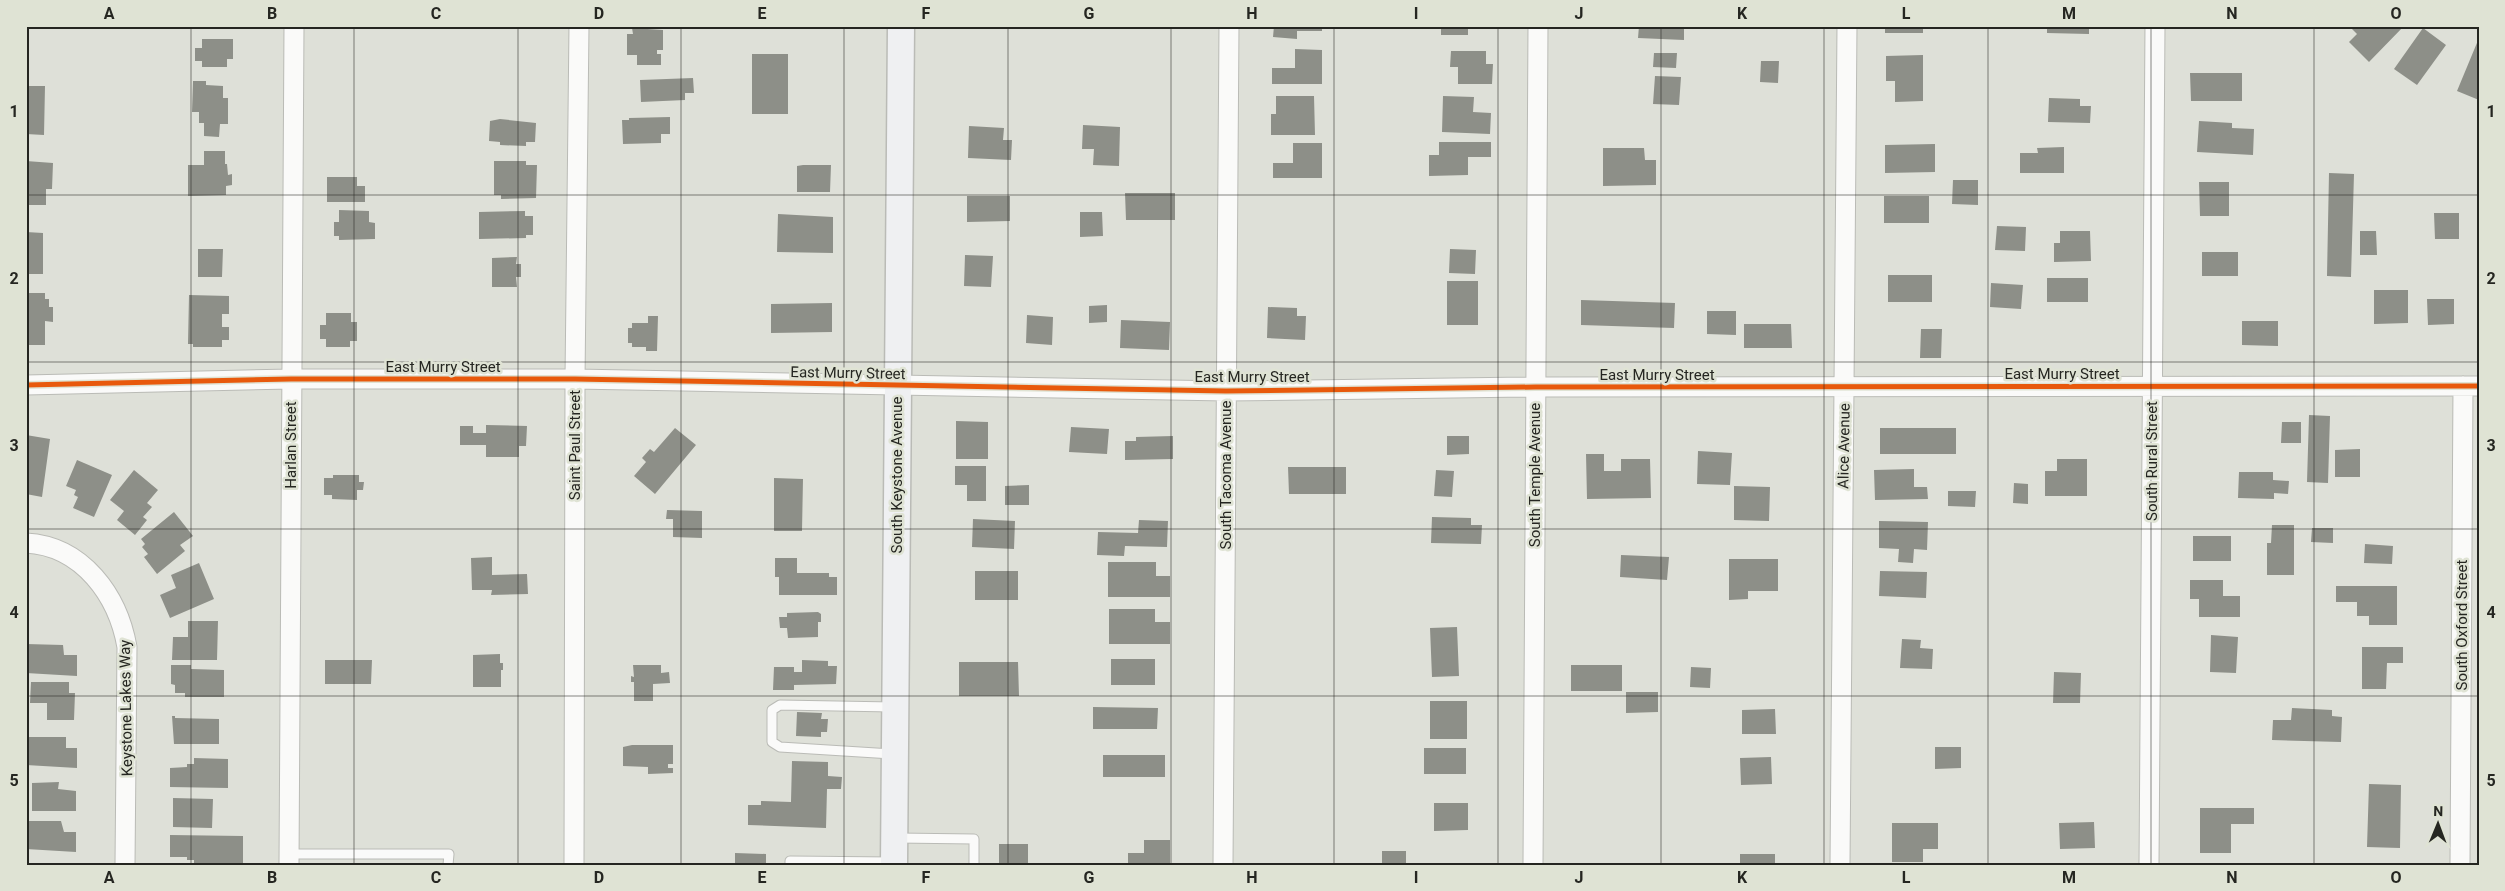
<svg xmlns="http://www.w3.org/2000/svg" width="2505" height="891" font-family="Roboto,sans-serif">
<rect width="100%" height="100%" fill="#dee0d8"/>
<path fill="#8d8f88" d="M1274,26H1322V31H1297V39L1273,37Z
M1441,26H1468V35H1441Z
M1639,26H1684V40L1638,38Z
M1885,26H1923V33H1885Z
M2047,26H2089V34L2047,33Z
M2349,26H2404L2369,62L2349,42L2357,34Z
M632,28L663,30V50H657V54H661V65H637V55H627V34H633Z
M2423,28L2446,45L2417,85L2394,69Z
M2479,38V100L2457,91Z
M202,39H233V59H227V67H202V61H195V48H202Z
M1295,49L1322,50V84H1272V68H1295Z
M1451,51H1486V64H1493L1492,84H1458V67H1450Z
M1654,53H1677L1676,68L1653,67Z
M752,54H788V114H752Z
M1923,55V101L1895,102V81H1886V56Z
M1761,61H1779L1778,83L1760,82Z
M2190,73H2242V101H2191Z
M1655,76L1681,77L1679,105L1653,104Z
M693,78L694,93H685V100L641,102L640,80Z
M193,81H206V85L223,86V98H228V124H220L219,137L204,136V123H199V112H192Z
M26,86H45L44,135L26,134Z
M1276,96H1314L1315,135H1271V114H1276Z
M1443,96L1474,97L1473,112L1491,113L1490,134L1442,132Z
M2049,98L2080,99V106H2091L2090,123L2048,122Z
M670,117V134H661V143L623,144L622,120H629V118Z
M500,119L536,123L535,142H526V146L500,145V142L489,141L490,121Z
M2199,121L2232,123V128L2254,129L2253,155L2197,152Z
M1083,125L1120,127L1119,166L1093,165L1094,149H1082Z
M969,126L1004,128L1003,140H1012L1011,160L968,158Z
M1439,142H1491V157H1468V175L1429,176V155H1439Z
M1293,143H1322V178H1273V163H1293Z
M1935,144V172L1885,173V145Z
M2064,147V173H2020V153H2038L2037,148Z
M1603,148H1644L1645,160H1656V185L1603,186Z
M204,151H225V164H227L228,175L232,174V185L226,186V195L188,196V165H204Z
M26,161L53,163L52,189H46V205H26Z
M494,161H526V165H537L536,198L501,199V195H494Z
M803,165H831L830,192H797V166Z
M2329,173L2354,174L2351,277L2327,276Z
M327,177H357V186H365V202H327Z
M1953,180H1978V205L1952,204Z
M2199,182H2229V216H2200Z
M1125,193H1175V220H1126Z
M967,196H1010V221L967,222Z
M1884,196H1929V223H1884Z
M339,210L369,211V222L375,223V239L339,240V236H334V222H339Z
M525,211V216H533V235H526V238L479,239V212Z
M1080,212H1102L1103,236L1080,237Z
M2434,213H2459V239H2435Z
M778,214L833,217V253L777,252Z
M1997,226L2026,227L2025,251L1995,250Z
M2060,231H2090L2091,261L2054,262V243H2060Z
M2360,231H2376L2377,255H2360Z
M26,232L43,233V274H26Z
M198,249H223L222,277H198Z
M1450,249L1476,250L1475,274L1449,273Z
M2202,252H2238V276H2202Z
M965,255L993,256L991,287L964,286Z
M517,257L516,264H521V277H516L517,287H492V258Z
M1888,275H1932V302H1888Z
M2047,278H2088V302H2047Z
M1447,281H1478V325H1447Z
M1991,283L2023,285L2021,309L1990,307Z
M2374,290H2408V323L2374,324Z
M26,293H45V299H49V307H53V322L45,321V345H26Z
M189,295L229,296V314H222V327H229V340H222V347H193V344H188Z
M2427,299H2454V324L2428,325Z
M1581,300L1675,303L1674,328L1581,325Z
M832,303V332L771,333V304Z
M1107,305V322L1089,323V306Z
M1268,307L1297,308V316H1306L1305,340L1267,338Z
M1707,311H1736V335L1707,334Z
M326,313H351V322H357V341H350V347H326V339H320V325H326Z
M1027,315L1053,317L1052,345L1026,343Z
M648,316H658L657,351H646V347H632V343H628V328H632V323H648Z
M1121,320L1170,322L1169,350L1120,348Z
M2242,321H2278V346L2242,345Z
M1744,324H1791L1792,348H1744Z
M1921,329H1942L1941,358H1920Z
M2309,415L2330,416L2328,483L2307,482Z
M956,421L988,422V459H956Z
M2282,422H2301V443H2281Z
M486,425L527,426L526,446H519V457H486V445H460V426H473V433H486Z
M1071,427L1109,429L1107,454L1069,452Z
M675,428L696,445L655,494L634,476L646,462L642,458L650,449L654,452Z
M1880,428H1956V454H1880Z
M26,435L50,439L42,497L26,494Z
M1173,436V459L1125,460V441H1136V437Z
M1447,436H1469V454L1447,455Z
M2360,449V477H2335V450Z
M1698,451L1732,453L1730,485L1697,484Z
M1586,454H1604V471H1621V459H1650L1651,498L1587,499Z
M2057,459H2087V496H2045V471H2057Z
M77,460L112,475L94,517L73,508L78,497L74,495L76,490L66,486Z
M955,466H986V501H967V485H955Z
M1288,467H1346V494H1289Z
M1914,469V487H1927L1928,499L1875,500L1874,470Z
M134,470L158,490L147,503L152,507L143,517L147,520L135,535L117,520L124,511L110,500Z
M1436,470L1454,471L1452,497L1434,496Z
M2239,472H2273V480L2289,481L2288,494L2274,493V499L2238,498Z
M333,475H359V482H364L363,490H357V500L332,499V495H324V478H333Z
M774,478L803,479L802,531H774Z
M2014,483L2028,484V504L2013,503Z
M1029,485V505H1005V486Z
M1734,486L1770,487L1769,521L1734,520Z
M1948,491H1976L1975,507L1948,506Z
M667,510L702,511V538L673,537V519H666Z
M174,512L193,536L180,545L185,551L157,574L144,557L148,554L142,547L145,544L141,539Z
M1432,517L1471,518V525H1482L1481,544L1431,543Z
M973,519L1015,521L1014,549L972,547Z
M1139,520L1168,521L1167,547L1125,546L1124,556L1097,555L1098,532L1138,533Z
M1879,521L1928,522L1927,550L1914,549L1913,563L1898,562L1899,549L1879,548Z
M2272,525H2294V575H2267V543H2271Z
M2312,528H2333V543L2311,542Z
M2193,536H2231V561H2193Z
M2365,544L2393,546L2392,564L2364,563Z
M1621,555L1669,557L1667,580L1620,577Z
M492,557V575L527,574L528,594L491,595L492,590H472L471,558Z
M775,558H797V573H829V577H837V595H779V577H775Z
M1729,559H1778V591H1748V599L1729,600Z
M1108,562H1156V576H1170V597H1108Z
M199,563L214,599L170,618L160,595L176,588L171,575Z
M975,571H1018V600H975Z
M1880,571L1927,572L1926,598L1879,596Z
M2190,580H2223V596H2240V617H2199V599H2190Z
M2336,586H2397V625H2369V616H2357V602H2336Z
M1109,609H1155V622H1170V644H1109Z
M818,612L821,614V622H818V637L788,638L787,628H780L779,617H787V613Z
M188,621H218L217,660H172L173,637H188Z
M1457,627L1459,676L1432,677L1430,628Z
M2211,635L2238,637L2236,673L2210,672Z
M1902,639L1921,640L1920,648L1933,649L1932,669L1900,668Z
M26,644L63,645L64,655H77V676L26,673Z
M2362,647H2403V663H2387L2386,689H2362Z
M500,654V663H503V670H501V687H473V655Z
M1111,659H1155V685H1111Z
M325,660H372L371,684H325Z
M802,660L828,661V666H837L836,684L794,685V690H773L774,667H794V672H802Z
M959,662H1018L1019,696H959Z
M171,665H191V669L224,670V697H185V693H175V685L171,684Z
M633,665H661V673L669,672L670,683L653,684V701H634V682H631V676L634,677Z
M1571,665H1622V691H1571Z
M1691,667L1711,668L1710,688L1690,687Z
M2054,672L2081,673L2080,703H2053Z
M31,682H69V693H75L74,720H47V703H30Z
M1626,692H1658V712L1626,713Z
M1430,701H1467V739H1430Z
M1093,707L1158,708L1157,729H1093Z
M2292,708L2332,710V716L2342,717L2341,742L2272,740L2273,720H2291Z
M1775,709L1776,734H1742V710Z
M797,712L822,713L821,719H828L827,732H821V737L796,736Z
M172,716H175V718L219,719V744H174Z
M26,737H66V748H77V768L26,765Z
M632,745H673V764H668V768H673V773L648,774V767L623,766V747Z
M1935,747H1961V768L1935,769Z
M1424,748H1466V774H1424Z
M1103,755H1165V777H1103Z
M1771,757L1772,784L1741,785L1740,758Z
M194,758L228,759V788L170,787V768L187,767V764H194Z
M792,761L828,762V776L842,777L841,789H827L826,828L748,825V805H761V801L791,802Z
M59,782L58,789L76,791V811H32V783Z
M2369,784L2401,785L2400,848L2367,847Z
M173,798L213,799L212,828L173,827Z
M1434,803H1468V830L1434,831Z
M2200,808H2254V824H2231V853H2200Z
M26,821H61L64,832H76V852L26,849Z
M2094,822L2095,848L2060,849L2059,823Z
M1892,823H1938V849H1923V862H1892Z
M170,835L243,836V865H194V860H187V857H170Z
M1144,840H1170V865H1128V853H1144Z
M999,844H1028V865H999Z
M1382,851H1406V865H1382Z
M735,853L766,854V865H735Z
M1740,854H1775V865H1740Z"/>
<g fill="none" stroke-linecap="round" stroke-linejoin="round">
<defs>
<path id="lane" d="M892,754L780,747L772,742V710L780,705L893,707
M897,838L974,839V865
M289,854H449L448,865
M790,865V861L892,862"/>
<path id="street" d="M26,385L291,379H575L1226,391L1535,387L2479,386
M26,543C83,546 118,596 127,647L125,865
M289,865L294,26
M574,865L575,379L579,26
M1223,865L1229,26
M1533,865L1538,26
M1840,865L1847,26
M2149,865L2155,26
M2460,865L2463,386"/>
<path id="secondary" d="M894,865L901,26"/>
</defs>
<use href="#lane" stroke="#babbb6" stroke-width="11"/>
<use href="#street" stroke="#babbb6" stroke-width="21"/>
<use href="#secondary" stroke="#babbb6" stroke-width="29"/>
<use href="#lane" stroke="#fafaf9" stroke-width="9"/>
<use href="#street" stroke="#fafaf9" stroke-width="19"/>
<use href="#secondary" stroke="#eff0f2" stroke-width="26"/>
<defs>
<path id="cycleway" d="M26,385L291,379H575L1226,391L1535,387L2479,386"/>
</defs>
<use href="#cycleway" stroke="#dfe3d4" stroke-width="8"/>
<use href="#cycleway" stroke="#e8590c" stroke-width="5"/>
</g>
<path fill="none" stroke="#252621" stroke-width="1" stroke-opacity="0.55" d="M191,26V865M354,26V865M518,26V865M681,26V865M844,26V865M1008,26V865M1171,26V865M1334,26V865M1498,26V865M1661,26V865M1824,26V865M1988,26V865M2151,26V865M2314,26V865M26,195H2479M26,362H2479M26,529H2479M26,696H2479"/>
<g text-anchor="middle" stroke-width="5" stroke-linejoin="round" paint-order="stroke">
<g font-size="15" fill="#252621" stroke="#dfe3d4">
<text x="443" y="372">East Murry Street</text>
<text transform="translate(848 373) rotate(1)" y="5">East Murry Street</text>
<text x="2062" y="379">East Murry Street</text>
<text x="1657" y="380">East Murry Street</text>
<text x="1252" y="382">East Murry Street</text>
<text transform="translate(291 445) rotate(-90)" y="5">Harlan Street</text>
<text transform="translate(575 445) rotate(-90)" y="5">Saint Paul Street</text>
<text transform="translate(1844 446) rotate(-89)" y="5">Alice Avenue</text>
<text transform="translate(2152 461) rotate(-90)" y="5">South Rural Street</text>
<text transform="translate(897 475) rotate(-90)" y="5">South Keystone Avenue</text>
<text transform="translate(1226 475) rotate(-90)" y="5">South Tacoma Avenue</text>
<text transform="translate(1535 475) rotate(-90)" y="5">South Temple Avenue</text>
<text transform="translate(2462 625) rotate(-90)" y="5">South Oxford Street</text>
<text transform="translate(126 708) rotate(-91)" y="5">Keystone Lakes Way</text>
</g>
</g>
<rect width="2505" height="891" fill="none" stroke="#dfe3d4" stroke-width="55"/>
<g transform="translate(2438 824) rotate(1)" stroke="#dfe3d4" stroke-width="4" paint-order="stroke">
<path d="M0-4L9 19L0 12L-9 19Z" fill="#252621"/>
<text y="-8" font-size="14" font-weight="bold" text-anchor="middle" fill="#252621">N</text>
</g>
<rect x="28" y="28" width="2450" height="836" fill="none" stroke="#252621" stroke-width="2"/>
<g font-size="16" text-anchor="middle" font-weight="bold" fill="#252621">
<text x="109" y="19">A</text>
<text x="272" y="19">B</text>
<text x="436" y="19">C</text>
<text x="599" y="19">D</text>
<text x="762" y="19">E</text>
<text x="926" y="19">F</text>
<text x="1089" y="19">G</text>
<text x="1252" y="19">H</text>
<text x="1416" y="19">I</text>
<text x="1579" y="19">J</text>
<text x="1742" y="19">K</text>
<text x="1906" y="19">L</text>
<text x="2069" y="19">M</text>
<text x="2232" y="19">N</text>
<text x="2396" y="19">O</text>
<text x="14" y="117">1</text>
<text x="2491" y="117">1</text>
<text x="14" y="284">2</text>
<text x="2491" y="284">2</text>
<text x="14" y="451">3</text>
<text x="2491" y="451">3</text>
<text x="14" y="618">4</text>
<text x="2491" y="618">4</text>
<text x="14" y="786">5</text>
<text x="2491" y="786">5</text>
<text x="109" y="883">A</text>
<text x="272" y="883">B</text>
<text x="436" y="883">C</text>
<text x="599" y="883">D</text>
<text x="762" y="883">E</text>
<text x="926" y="883">F</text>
<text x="1089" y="883">G</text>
<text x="1252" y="883">H</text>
<text x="1416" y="883">I</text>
<text x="1579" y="883">J</text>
<text x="1742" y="883">K</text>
<text x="1906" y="883">L</text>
<text x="2069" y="883">M</text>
<text x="2232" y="883">N</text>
<text x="2396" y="883">O</text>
</g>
</svg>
